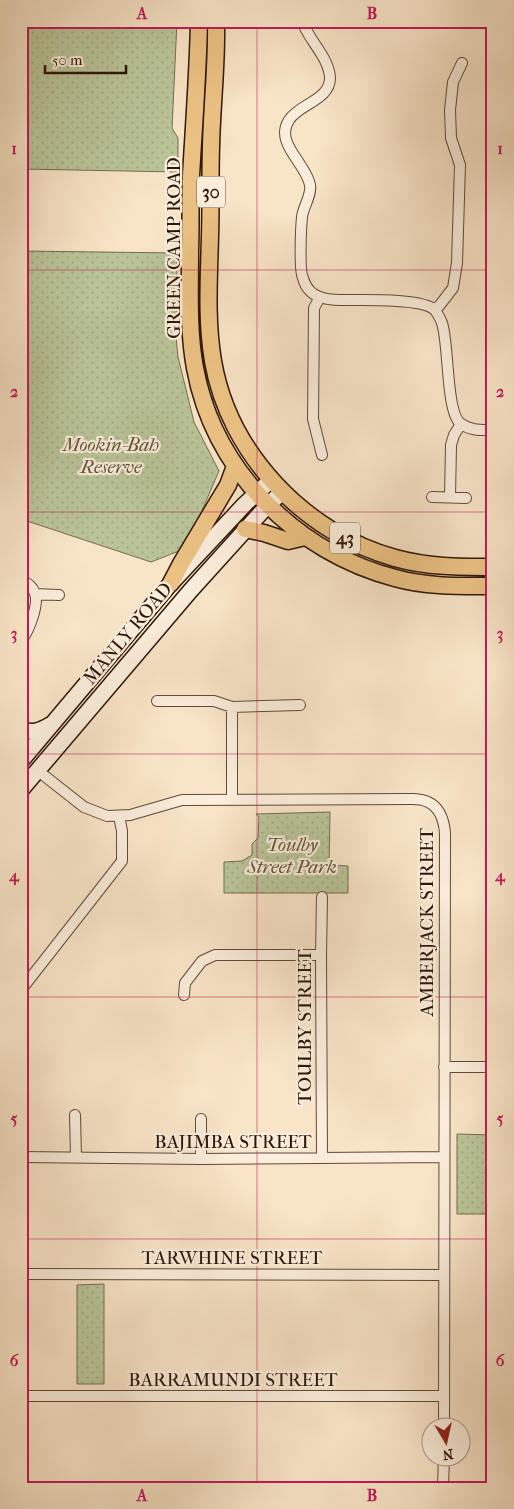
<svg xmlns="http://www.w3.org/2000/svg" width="514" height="1509" font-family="'IM FELL French Canon',serif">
<defs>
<pattern id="park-dots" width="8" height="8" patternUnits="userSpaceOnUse" patternTransform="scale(1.25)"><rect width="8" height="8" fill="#b9c599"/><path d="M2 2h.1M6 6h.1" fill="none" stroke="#9fa882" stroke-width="1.8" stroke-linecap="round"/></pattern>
</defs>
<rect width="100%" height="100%" fill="#f8e4c7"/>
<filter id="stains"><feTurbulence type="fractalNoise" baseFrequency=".004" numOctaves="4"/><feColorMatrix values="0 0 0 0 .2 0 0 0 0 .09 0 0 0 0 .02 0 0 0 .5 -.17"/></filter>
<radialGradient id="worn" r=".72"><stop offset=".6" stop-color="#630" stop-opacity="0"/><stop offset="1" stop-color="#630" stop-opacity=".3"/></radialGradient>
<path fill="url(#park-dots)" stroke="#746e50" d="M21,21H177L172,128L178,138V172L21,169Z
M21,251L177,253L176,336L178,357L194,422L219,471L192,534L184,549L151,562L21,519Z
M330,812L329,865L348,866V893H224V862L242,861L252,855V844L258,838L259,817L256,814Z
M457,1134L493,1135V1214H457Z
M104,1284V1384H77V1285Z"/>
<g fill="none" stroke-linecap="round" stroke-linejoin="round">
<defs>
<path id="street" d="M302,21C309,41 329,57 330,78C330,100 299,104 289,120C274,143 306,163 310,185C312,195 303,207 302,217C301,227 299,271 303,278C304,282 307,288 310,291C319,300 334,300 346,300C364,300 423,298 435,310C437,313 441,320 442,323C449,343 446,411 460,423C470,431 481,430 493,430
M320,297L314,308L313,419L322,455
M434,309L439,306L453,288L457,263L460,165L451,138L450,110L453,82L462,63
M432,497L466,498
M450,497L451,445L454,435L461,424
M21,579C27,583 32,586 35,593C39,605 29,631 21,641
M35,594L59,595
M157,701H214L232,707L300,705
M232,707V799
M37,770L84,807L107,816L130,815L182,800L412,799C417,799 424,800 428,802C441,808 444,821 445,833L444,1426
M322,897L321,955L322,1158
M21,990L122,861V831L119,816
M184,995L185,983L202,961L215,955H321
M444,1067H493
M75,1115L76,1157
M201,1119V1159
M21,1157L201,1159L444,1157
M21,1274L443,1275
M21,1396H444
M443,1488L444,1456"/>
<path id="secondary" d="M21,729C32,734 40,731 50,725
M21,761L171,583L245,504L271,480
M21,790L191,590L267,506L282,492"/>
<path id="primary" d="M199,21C198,73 194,124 191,176C190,201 191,226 190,252C190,291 188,330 195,368C214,471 296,552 395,578C427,587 460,586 493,586
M216,21C217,63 212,104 211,146C210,176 211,206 210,236C209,278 206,320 213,361C229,454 305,533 395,558C427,567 460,567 493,567
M245,529L264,533L288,541L305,537
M171,583L182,562L228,485L235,466"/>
</defs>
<use href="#street" stroke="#604a38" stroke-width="12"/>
<use href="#secondary" stroke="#2e1608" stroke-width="18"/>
<use href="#primary" stroke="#2e1608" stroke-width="19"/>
<use href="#street" stroke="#faeddb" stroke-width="10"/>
<use href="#secondary" stroke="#faeddb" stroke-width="15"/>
<use href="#primary" stroke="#ecc284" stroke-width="16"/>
</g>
<path fill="none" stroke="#c2185b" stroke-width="1" stroke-opacity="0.55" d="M257,21V1488M21,270H493M21,512H493M21,754H493M21,997H493M21,1239H493"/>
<g text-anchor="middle" stroke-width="4.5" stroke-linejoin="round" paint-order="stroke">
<g fill="#faeddb" stroke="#6b5647" stroke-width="1">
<rect x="197" y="176.5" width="28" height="31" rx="4"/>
<rect x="330" y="522.5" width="30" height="31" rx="4"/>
</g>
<g font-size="18" font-weight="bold" fill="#2e1608">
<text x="211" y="198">30</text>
<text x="345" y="544">43</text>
</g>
<g font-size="19" fill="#2e1608" stroke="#faeddb">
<text transform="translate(173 248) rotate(-90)" y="7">GREEN CAMP ROAD</text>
<text transform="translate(127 633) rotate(-50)" y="7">MANLY ROAD</text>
<text transform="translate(426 922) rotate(-90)" y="7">AMBERJACK STREET</text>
<text transform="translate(304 1027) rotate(-90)" y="7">TOULBY STREET</text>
<text x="233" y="1148">BAJIMBA STREET</text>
<text x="232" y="1264">TARWHINE STREET</text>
<text x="233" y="1386">BARRAMUNDI STREET</text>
</g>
<g font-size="19" font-style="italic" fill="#5f533b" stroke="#faeddb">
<text x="111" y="451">Mookin-Bah<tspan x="111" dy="22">Reserve</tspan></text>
<text x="292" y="851">Toulby<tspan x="292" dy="22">Street Park</tspan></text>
</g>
</g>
<rect width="514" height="1509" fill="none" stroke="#f8e4c7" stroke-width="55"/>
<g transform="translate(446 1442) rotate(171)"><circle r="24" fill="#faeddb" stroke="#a89787"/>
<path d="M0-4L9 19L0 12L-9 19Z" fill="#8f2418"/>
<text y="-8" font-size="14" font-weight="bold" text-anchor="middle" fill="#2e1608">N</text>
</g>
<path d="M45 65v8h81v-8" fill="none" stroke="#2e1608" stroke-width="2.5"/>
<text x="52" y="65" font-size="15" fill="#2e1608" stroke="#faeddb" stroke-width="4" paint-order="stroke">50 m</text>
<rect x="28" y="28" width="458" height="1454" fill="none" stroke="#c2185b" stroke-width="2"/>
<g font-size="16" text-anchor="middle" font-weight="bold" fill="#c2185b">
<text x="142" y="19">A</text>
<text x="372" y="19">B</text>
<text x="14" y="154">1</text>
<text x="500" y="154">1</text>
<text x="14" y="397">2</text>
<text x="500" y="397">2</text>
<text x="14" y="639">3</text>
<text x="500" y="639">3</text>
<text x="14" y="881">4</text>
<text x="500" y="881">4</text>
<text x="14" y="1124">5</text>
<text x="500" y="1124">5</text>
<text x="14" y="1366">6</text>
<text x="500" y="1366">6</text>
<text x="142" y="1501">A</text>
<text x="372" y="1501">B</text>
</g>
<rect width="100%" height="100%" filter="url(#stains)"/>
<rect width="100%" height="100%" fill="url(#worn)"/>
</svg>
